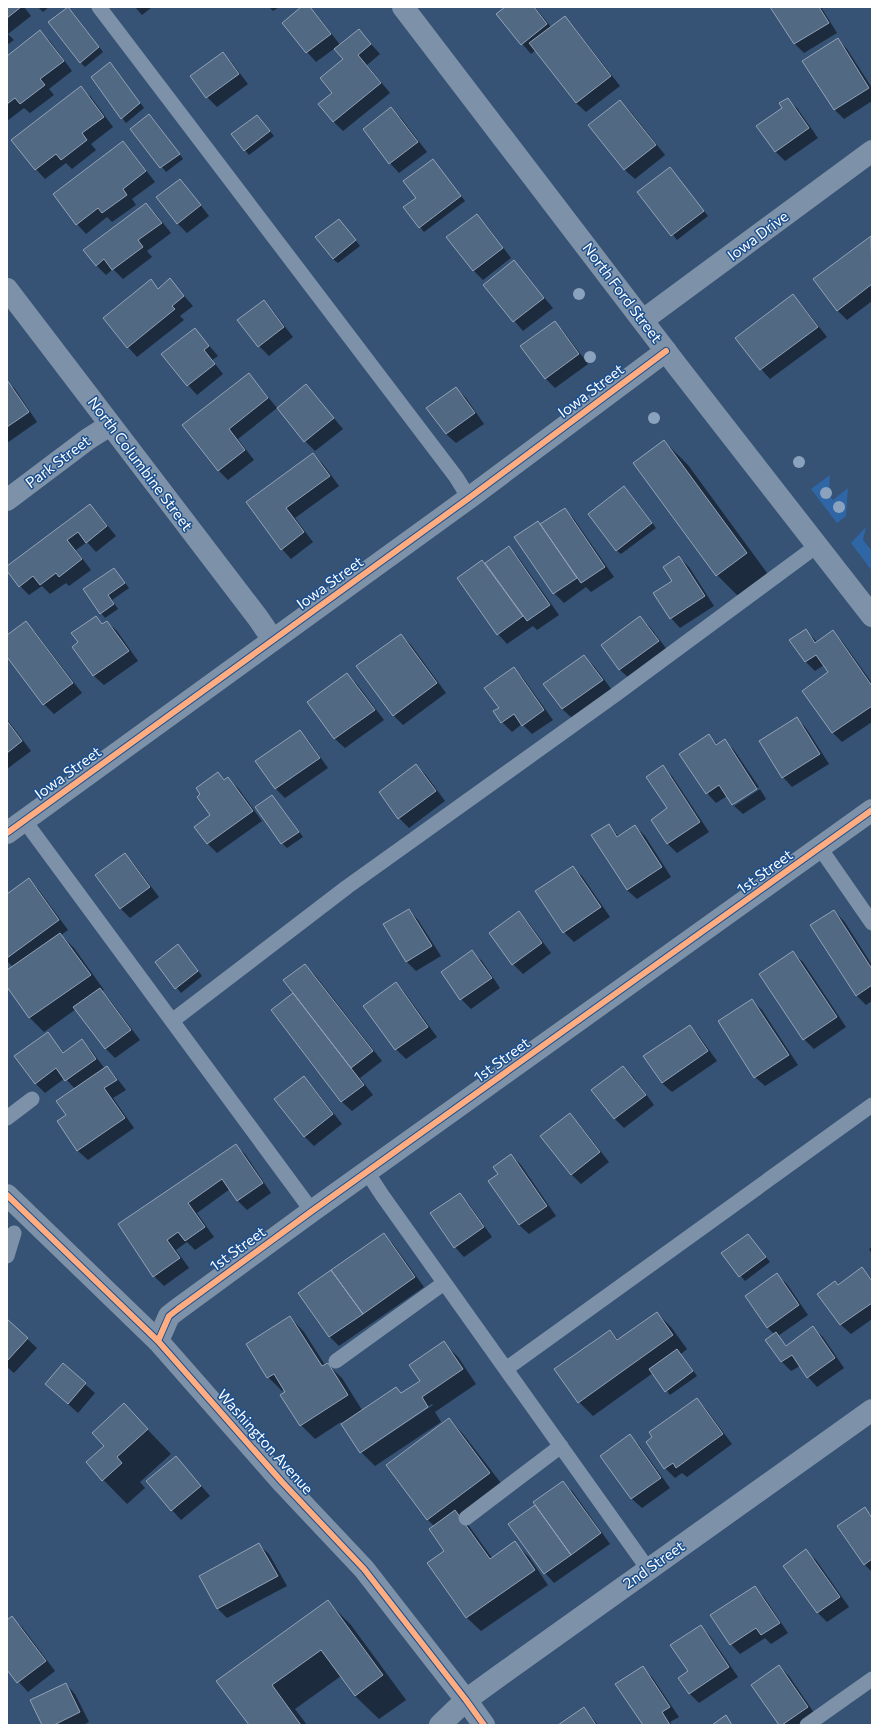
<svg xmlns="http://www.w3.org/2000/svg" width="879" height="1732" font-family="Commissioner,sans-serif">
<rect width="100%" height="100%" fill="#365274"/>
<path fill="#2f66a5" d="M830,475L829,496L833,500L848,488L846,516L837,523L811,489Z
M866,527L863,540L872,551V571L851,543Z"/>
<path fill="#0007" fill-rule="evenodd" d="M7,7H24L31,16L8,34L14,40L7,45Z
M38,7H49L43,12Z
M135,7H152L142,15Z
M269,7H279L273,11Z
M303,7H309L316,14L341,46L359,31L380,54L367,65L390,93L343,131L333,121L334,93L344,59L335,48L316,62L307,52Z
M506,7H535L551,27L565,17L574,27L620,86L586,112L576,103L536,50L531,54L497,14Z
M771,7H821L837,33L804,53L795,44Z
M73,13L103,52L85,67L80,62Z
M40,32L50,41L72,71L49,89L54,95L30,113L24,108L7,121V57Z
M838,40L847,49L872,88V101L844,119L834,109Z
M223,53L232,63L248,84L217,107L207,97L192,76Z
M110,63L144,108L126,123L92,77Z
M81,88L91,97L113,127L91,144L96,150L72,169L66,163L45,179L36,169Z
M787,99L797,108L818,138L785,161L775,151Z
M620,101L630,111L665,155L635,179L625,170L590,125Z
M391,109L401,118L427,152L399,173L390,163Z
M257,116L274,136L249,155L245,150Z
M154,120L183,159L166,172L132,129Z
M122,142L132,152L155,182L132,199L136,205L112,222L107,217L86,234L77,224Z
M437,165L465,201L424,232L420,227Z
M670,168L708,216L677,240L639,192Z
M180,180L189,190L209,216L187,233L177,223Z
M146,204L156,214L171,233L147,251L152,257L123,279L113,269L106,275L96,265Z
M477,216L486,225L511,258L483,280L473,270Z
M344,225L360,246L338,263L333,259Z
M871,237L872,238V301L847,320L837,310Z
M514,262L553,308L523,331L484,285Z
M170,280L193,306L180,316L184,320L137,357L128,347L151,281L159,289Z
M793,296L802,305L827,337L770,379L761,369L737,338Z
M264,301L273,311L293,337L269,356L259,346L239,320Z
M555,322L564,332L588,364L555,388L546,379L521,346Z
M195,329L218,356L212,360L223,374L197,395L188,385Z
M249,374L277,408L238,439L254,460L228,480L219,471L184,425Z
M7,381L15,389L37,422L7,443Z
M306,385L343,429L315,451L305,441Z
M456,388L466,398L484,424L456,443L446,434Z
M664,441L688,465L770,577L741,599L717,575Z
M313,454L323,464L339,486L295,518L313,542L291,559L282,549L247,502Z
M629,492L656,528L621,554L616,550Z
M90,505L99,515L116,536L96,552L87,542L76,550L91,570L69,586L66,583L50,594L42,586L29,595L20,586L7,567Z
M565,509L574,519L614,577L591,592L586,587L564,603L554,593L541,525Z
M509,547L518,557L559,615L537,630L533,626L507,644L498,634L485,564Z
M679,557L689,567L714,606L680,628L671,618L673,581Z
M114,569L129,588L112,600L118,609L105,618L101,613Z
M96,617L103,625L107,622L117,631L138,661L104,685L94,676L73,647L79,642Z
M640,617L650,627L668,651L630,679L620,670L602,645Z
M25,622L35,632L82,693L54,714L44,704L7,655V636Z
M806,630L817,642L833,632L842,641L872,683V722L842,742L833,733L803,691L829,673L824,665L815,671L805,661Z
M401,635L411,645L446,693L403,725L393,715Z
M584,656L594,666L612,690L572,718L562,709Z
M514,668L523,678L553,720L532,734L522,724L512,732L502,722Z
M347,674L357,684L384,720L345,748L335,739L308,703Z
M797,718L806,728L829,764L792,787L783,777Z
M7,719L31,751L7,769Z
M300,731L309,741L328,768L285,798L275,788Z
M709,736L718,745L725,741L734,750L759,787L734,803V806L760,789L766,799L743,814L733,805L727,796L716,803L707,793Z
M416,765L426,775L445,801L409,828L399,818Z
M663,767L672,776L709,832L677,853L668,844L652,820L669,809Z
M218,773L226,781L228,779L238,788L262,821L217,853L207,843Z
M272,796L303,837L287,848L282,843Z
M609,825L619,837L635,826L645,836L671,877L637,899L627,890Z
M125,854L134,864L159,897L130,918L121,909L96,875Z
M572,867L582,876L610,917L574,942L564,932L536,891Z
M28,880L38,889L68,930L61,935L74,948L104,990L102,991L109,999L140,1040L115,1058L105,1048L76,1009L44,1032L30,1018L7,986V971L13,967L7,961V895Z
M409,910L418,920L441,956L416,971L407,962Z
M834,911L844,921L872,965V1001L866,1005L856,995Z
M519,912L528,922L551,953L523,974L513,964Z
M182,950L202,976L181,993L156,962Z
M472,952L482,961L500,988L471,1009L461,999Z
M793,953L803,962L846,1027L814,1049L804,1039Z
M305,965L315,975L382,1061L360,1078L373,1095L352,1111L342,1102L272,1011L294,993Z
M396,983L405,993L437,1037L406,1059L396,1049Z
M752,1000L762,1010L798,1065L765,1086L755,1077Z
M690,1026L699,1036L717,1061L672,1092L662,1083L644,1057Z
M47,1033L64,1053L82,1040L91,1050L105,1069L107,1067L116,1077L126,1090L113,1098L134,1128L88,1160L78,1151L58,1122L67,1115L75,1089L65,1078L45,1093L35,1083Z
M623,1067L633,1077L654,1105L624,1128L614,1118Z
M304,1077L313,1087L342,1124L314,1146L304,1136Z
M569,1114L579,1124L609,1162L581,1184L571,1174Z
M235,1145L245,1154L271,1193L247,1210L237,1200L230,1189L197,1213L214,1237L195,1250L187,1242L176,1250L189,1268L164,1286L154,1276L119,1225Z
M511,1155L521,1165L556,1216L529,1234L519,1225L500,1174Z
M459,1194L469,1204L492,1237L464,1257L455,1247Z
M384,1234L393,1244L424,1287L339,1346L329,1336Z
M752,1240L770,1262L745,1281L723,1254Z
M872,1247V1254L869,1249Z
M862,1269L872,1279V1319L851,1334L841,1325L819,1294L835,1282L839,1285Z
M777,1275L787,1284L808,1315L778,1336L787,1346L813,1328L823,1337L844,1368L817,1387L808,1377L800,1366L791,1371L782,1362L766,1340L775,1335L767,1327Z
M657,1313L671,1327L687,1349L681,1354L697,1376L670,1395L653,1373L593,1416L579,1402L610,1331L619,1340Z
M290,1317L304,1332L325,1365L327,1364L342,1378L362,1410L396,1388L402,1394L421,1381L444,1343L458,1357L476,1384L435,1412L441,1422L375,1466L361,1452L341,1422L315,1439L301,1425L285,1389L282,1391L268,1377ZM432,1404L433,1405L362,1452V1450Z
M7,1320L37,1348L14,1373L7,1367Z
M63,1365L95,1393L78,1413L46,1384Z
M697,1399L706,1409L732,1444L687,1477L682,1473L675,1478L665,1468Z
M124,1405L171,1454L140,1482L145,1488L127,1504L87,1463L106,1446Z
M449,1419L463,1434L504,1487L462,1518L469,1526L492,1558L515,1543L529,1557L548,1585L481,1631L466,1617L445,1551L434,1526L428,1520Z
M630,1436L639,1445L670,1488L642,1508L632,1499L601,1456Z
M176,1457L210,1496L181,1520L172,1510Z
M563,1482L573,1492L610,1544L554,1583L545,1573L510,1524L536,1505Z
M865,1509L872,1516V1572L864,1564Z
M259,1545L269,1554L287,1586L227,1618L218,1609L200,1577Z
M806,1551L816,1560L849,1607L827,1622L818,1613L784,1566Z
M755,1587L764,1597L788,1633L771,1644L765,1638L740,1654L731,1644Z
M327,1601L351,1625L406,1700L379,1719L355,1696L341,1676L295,1709L307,1725H250L218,1681Z
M12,1618L22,1627L55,1671L28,1692L7,1669V1621Z
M701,1626L710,1636L738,1677L699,1703L690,1694L679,1678L689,1671Z
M779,1666L789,1676L817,1717L805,1725H780Z
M642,1667L652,1677L679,1717L670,1722L672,1725H644Z
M66,1684L75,1694L89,1722L83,1725H43Z
M584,1708L598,1725H560Z"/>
<path fill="#526984" stroke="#92a2b6" d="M7,7H21L7,18Z
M68,7L99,47L80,63L48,22Z
M301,7H310L331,34L306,53L282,23Z
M505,7H534L547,24L521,45L496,14Z
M770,7H819L829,23L794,44Z
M565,16L611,76L576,103L529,43Z
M359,29L371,44L358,55L381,83L333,122L318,104L332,93L320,78L343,59L334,49Z
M40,30L64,61L40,79L45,85L20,104L15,98L7,104V56Z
M838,38L869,88L834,110L802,61Z
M223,52L239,74L206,98L190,76Z
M110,62L140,103L121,119L91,77Z
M81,86L104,117L82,133L87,140L61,160L56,154L35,170L11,140Z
M788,98L809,128L775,152L756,126L782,108L779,103Z
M620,100L656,145L624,170L588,125Z
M391,107L418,142L389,164L363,129Z
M149,114L180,154L160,168L130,129Z
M257,115L270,131L244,151L231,134Z
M123,141L146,171L123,189L127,195L102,213L98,208L76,225L53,194Z
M433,159L461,196L419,228L403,207L416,198L403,181Z
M670,167L704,211L671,236L637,192Z
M180,179L201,205L177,224L156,197Z
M146,203L162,223L138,240L143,247L112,270L104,259L96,266L83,250Z
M477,214L503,248L473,271L446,237Z
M339,219L356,240L333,259L315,237Z
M871,236L872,284L837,311L813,279Z
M514,260L544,298L513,322L483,285Z
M170,278L184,296L172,306L175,309L127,348L103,318L151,279L158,289Z
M793,294L818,327L760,370L735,338Z
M264,300L284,327L258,347L237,320Z
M555,321L579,354L545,379L520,346Z
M195,328L209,346L204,350L215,364L187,386L161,354Z
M249,373L268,398L229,429L245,450L218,471L182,425Z
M7,380L29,412L7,427Z
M306,384L334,418L304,442L277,408Z
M456,387L475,413L446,434L426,408Z
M664,440L747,553L716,576L633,463Z
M313,453L330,476L286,508L304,532L281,550L246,502Z
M624,486L652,523L616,551L588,514Z
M90,504L107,526L86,543L78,532L67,540L82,559L59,577L56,573L40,585L33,576L19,587L7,571V566Z
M565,508L605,567L581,583L540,524Z
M538,521L577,578L553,594L514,537Z
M509,546L550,605L527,621L485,563Z
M679,556L705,596L670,619L653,593L672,581L663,567Z
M482,560L523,616L497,635L457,578Z
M114,568L125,583L108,595L114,604L100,614L83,589Z
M96,616L102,624L107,621L129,651L93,676L72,647L78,642L71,633Z
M640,616L659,641L619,670L601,645Z
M26,621L73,683L43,705L7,657V635Z
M806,629L815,643L833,630L872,686V706L832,733L802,691L828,672L816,655L805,662L789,640Z
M401,634L437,683L393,716L356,666Z
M584,655L603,680L562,709L543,684Z
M514,667L544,710L522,726L514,714L501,723L493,711L499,708L484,688Z
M347,673L375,710L334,739L307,702Z
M797,717L820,754L782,778L759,741Z
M7,721L22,741L7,753Z
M300,730L320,758L275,789L255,761Z
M709,734L716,745L725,739L757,789L732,805L719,785L706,794L679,754Z
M416,764L436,791L398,819L379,792Z
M663,765L700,822L667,844L651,820L667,808L646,777Z
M218,772L224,780L228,777L253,811L207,844L194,827L210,815L197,797L200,794L196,788Z
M272,795L299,832L281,844L255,807Z
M609,824L617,837L635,825L662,867L627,890L591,835Z
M125,853L150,887L120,909L95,875Z
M573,866L601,907L563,933L535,891Z
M29,878L59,920L7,958V894Z
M409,909L432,946L406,962L383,924Z
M834,910L872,969V985L856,996L810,925Z
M519,911L542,943L512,965L489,933Z
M60,933L91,975L29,1018L7,987V970Z
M178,944L198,971L175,989L155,962Z
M472,950L492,978L460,1000L441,972Z
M793,951L837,1017L803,1040L759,974Z
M305,964L373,1051L351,1068L283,980Z
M396,982L428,1027L395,1050L363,1006Z
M100,988L131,1030L105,1049L73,1007Z
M293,993L364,1085L341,1102L271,1010Z
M752,999L789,1055L754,1078L718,1021Z
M690,1025L708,1051L662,1083L643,1056Z
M48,1032L63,1053L82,1039L96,1059L65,1081L56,1068L35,1084L14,1056Z
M107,1066L117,1080L104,1088L125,1118L77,1151L57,1121L66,1115L56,1101Z
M623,1066L646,1095L614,1119L591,1090Z
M304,1076L333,1114L304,1137L274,1099Z
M570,1113L600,1152L571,1175L540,1136Z
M236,1144L263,1183L237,1201L222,1179L188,1203L205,1227L185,1241L178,1232L167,1240L180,1258L153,1277L118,1224Z
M511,1154L547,1206L519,1225L488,1181L498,1174L493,1167Z
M460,1193L484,1227L454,1248L430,1213Z
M384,1233L415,1277L363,1314L331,1270Z
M748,1234L766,1257L739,1277L721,1253Z
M862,1267L872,1281V1303L840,1325L817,1294L835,1281L838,1285Z
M331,1270L363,1314L329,1337L298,1293Z
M777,1273L799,1305L767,1328L745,1296Z
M657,1312L673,1335L578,1403L554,1369L610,1330L617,1340Z
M290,1316L322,1366L328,1363L348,1395L300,1426L280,1395L285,1392L274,1374L267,1378L246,1344Z
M7,1319L28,1338L7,1361Z
M813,1326L835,1358L807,1378L792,1355L781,1362L765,1340L776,1332L786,1346Z
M444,1341L463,1369L422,1397L428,1407L360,1453L341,1424L396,1387L401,1393L420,1381L409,1365Z
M677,1349L693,1371L665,1392L649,1369Z
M63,1363L86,1383L68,1404L45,1384Z
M697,1398L723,1434L676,1468L673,1463L664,1469L646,1442L652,1437L649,1432Z
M124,1403L148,1429L117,1457L122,1463L102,1481L86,1462L104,1446L92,1433Z
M449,1418L490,1473L427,1520L386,1465Z
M630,1434L661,1478L631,1499L600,1456Z
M176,1456L201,1486L171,1511L146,1481Z
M563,1481L601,1533L571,1555L533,1502Z
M535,1505L571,1555L544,1574L508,1524Z
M865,1507L872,1518V1559L864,1565L837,1526Z
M455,1510L490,1559L515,1541L535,1570L466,1618L427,1563L444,1551L429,1529Z
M259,1543L278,1576L217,1609L199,1576Z
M806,1549L840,1597L817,1613L783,1566Z
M755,1586L780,1623L761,1635L756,1628L730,1645L710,1615Z
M328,1600L383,1675L355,1696L321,1650L272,1685L301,1725H249L216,1681Z
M12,1616L46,1661L17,1683L7,1670V1620Z
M701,1625L729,1667L689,1694L678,1678L688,1671L670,1645Z
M779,1665L808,1707L782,1725H779L751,1685Z
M643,1666L670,1707L662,1712L670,1725H643L615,1684Z
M66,1683L80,1712L54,1725H42L30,1700Z
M584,1707L596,1725H558Z
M726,1715L732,1725H712Z"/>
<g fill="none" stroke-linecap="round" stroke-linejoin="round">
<path stroke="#7d92a8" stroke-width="15" d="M99,7L456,477L469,498
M24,820L312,1211
M820,848L872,923
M172,1021L347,887L615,695L818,545
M7,1118L32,1099
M367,1172L382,1195L648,1569
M7,1256L14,1233
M336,1361L444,1283
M506,1369L872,1105
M466,1518L561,1446
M807,1725L872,1679"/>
<path stroke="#7d92a8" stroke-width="22" d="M7,289L258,618L273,640
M643,320L872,151
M7,500L88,439L110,425
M7,833L469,498L666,351
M158,1341L169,1316L178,1309L312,1211L872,810
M440,1725L466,1700L506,1671L872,1410"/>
<path stroke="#7d92a8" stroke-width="22" d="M403,7L678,367L872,616
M7,1195L158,1341L282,1482L364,1569L466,1700L484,1725"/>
<defs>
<path id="cycleway" d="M7,833L469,498L666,351
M7,1195L158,1341L282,1482L364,1569L466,1700L484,1725
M158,1341L169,1316L178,1309L312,1211L872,810"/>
</defs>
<use href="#cycleway" stroke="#1b4f8f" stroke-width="8"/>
<use href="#cycleway" stroke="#ffac80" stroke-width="6"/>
</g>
<g fill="#8aa2be">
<circle cx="579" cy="294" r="6"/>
<circle cx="590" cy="357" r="6"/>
<circle cx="654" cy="418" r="6"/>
<circle cx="799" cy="462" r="6"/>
<circle cx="826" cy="493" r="6"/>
<circle cx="839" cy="507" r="6"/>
</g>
<g text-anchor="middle" stroke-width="3" stroke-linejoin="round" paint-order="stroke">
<g font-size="15" fill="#fff" stroke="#1b4f8f">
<text transform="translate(758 236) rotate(-37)" y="5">Iowa Drive</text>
<text transform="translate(622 293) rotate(53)" y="5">North Ford Street</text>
<text transform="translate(591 391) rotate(-37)" y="5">Iowa Street</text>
<text transform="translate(58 462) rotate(-37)" y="5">Park Street</text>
<text transform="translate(140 464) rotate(53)" y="5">North Columbine Street</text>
<text transform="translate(330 583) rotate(-36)" y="5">Iowa Street</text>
<text transform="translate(68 773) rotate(-36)" y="5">Iowa Street</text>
<text transform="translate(765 872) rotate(-36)" y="5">1st Street</text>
<text transform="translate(502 1060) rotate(-36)" y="5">1st Street</text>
<text transform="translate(238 1249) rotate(-36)" y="5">1st Street</text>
<text transform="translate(265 1442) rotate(48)" y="5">Washington Avenue</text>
<text transform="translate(654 1565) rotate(-35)" y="5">2nd Street</text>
</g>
</g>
<rect width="879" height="1732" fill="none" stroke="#ffffff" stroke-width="16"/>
</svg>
